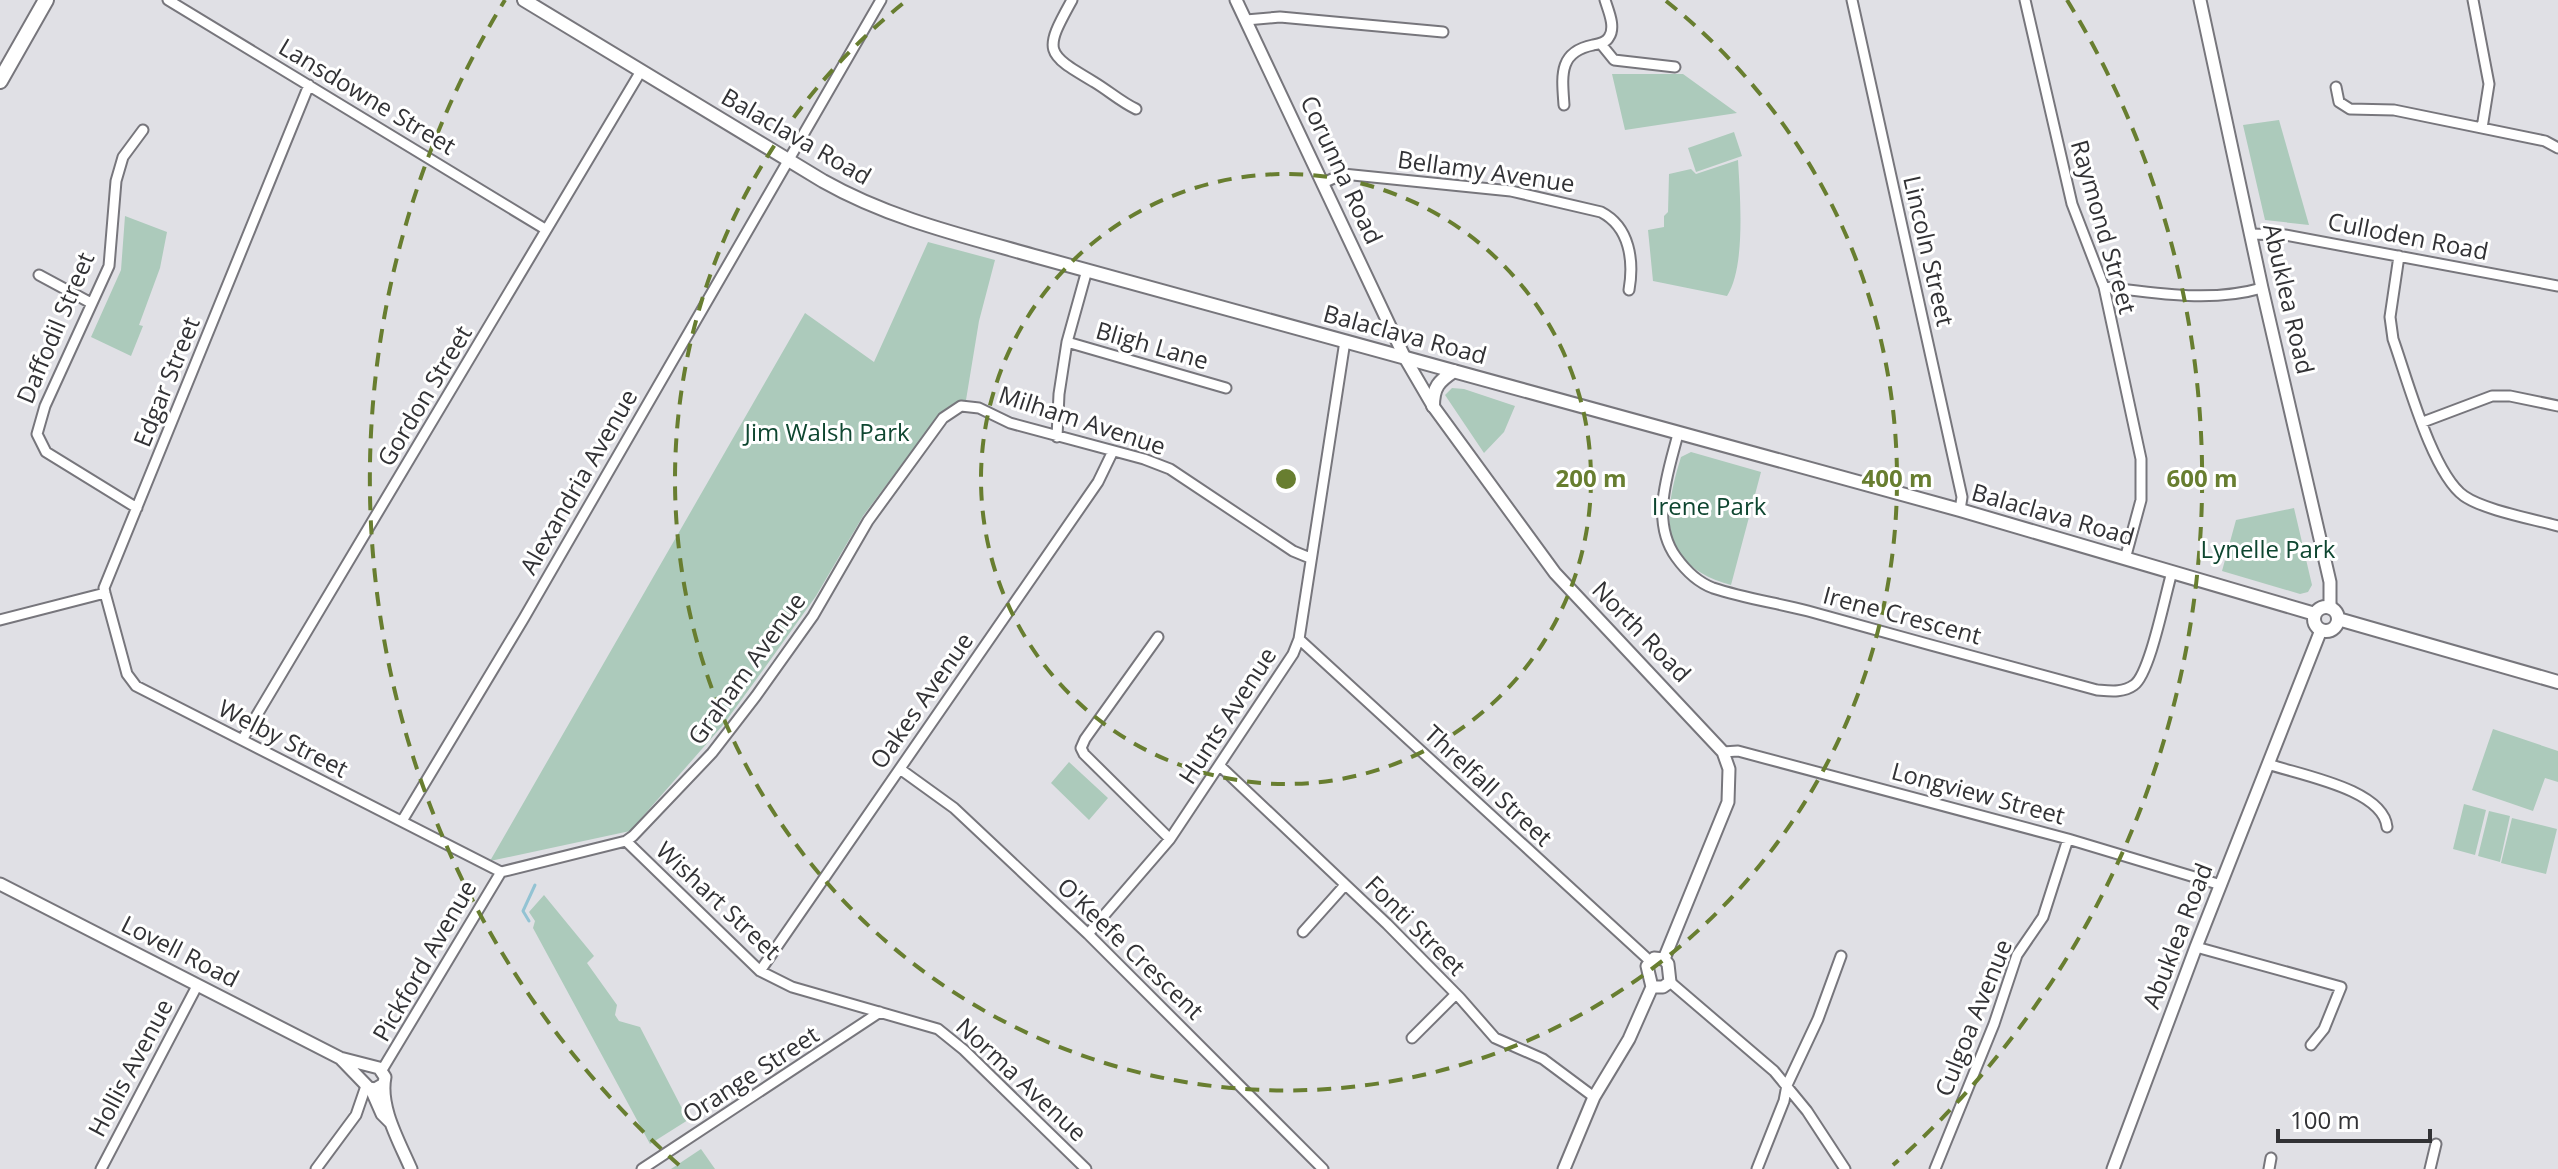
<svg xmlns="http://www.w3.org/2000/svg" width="2558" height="1169" font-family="'Open Sans',sans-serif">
<rect width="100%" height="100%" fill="#e0e0e5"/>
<path fill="#accabb" d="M1612,74H1683L1737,113L1625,130Z
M2279,120L2309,225L2265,220L2243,125Z
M1734,132L1742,156L1696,172L1688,148Z
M1738,160C1740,195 1746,267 1727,296L1653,281L1648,230L1664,227V216L1668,212L1669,174L1691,169L1696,174Z
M125,216L167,232L160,268L139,325L143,326L131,356L91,337L121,270Z
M928,242L995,260L979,321L966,400L941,412L863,516L816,596L766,666L723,725L630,831L490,861L805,313L874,362Z
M1452,388L1464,389L1515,406L1504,432L1484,453L1445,395Z
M1691,452L1761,472L1731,585C1659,565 1662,518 1681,457Z
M2294,508L2312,585L2308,592L2300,594L2222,571L2236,520Z
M2493,729L2558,751V782L2545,778L2533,811L2472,790Z
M1069,762L1108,798L1089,820L1051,783Z
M2464,804L2486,810L2475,855L2453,849Z
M2489,811L2510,816L2500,862L2478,856Z
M2512,818L2557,829L2546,874L2501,863Z
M544,895L594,956L587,963L617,1005L615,1015L619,1021L640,1027L688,1120L650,1144L533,928L535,921L529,912Z
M701,1149L715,1169H671Z"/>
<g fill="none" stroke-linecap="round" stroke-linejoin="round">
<path stroke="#93c3d3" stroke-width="3" d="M529,921L523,911L535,885"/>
<defs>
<path id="minor" d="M168,0L545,229
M1072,0C1043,52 1045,53 1094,82C1109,91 1121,102 1136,109
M1852,0L1962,497L1960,510
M2025,0L2072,204L2104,287L2141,459V500L2125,559
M2473,0L2489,84L2482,128
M1246,20L1280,17L1443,32
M1601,44L1614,60L1675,67
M309,85L104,588L105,593L127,674L136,686L501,872
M2336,87L2339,102L2350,109L2394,110L2545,141L2558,148
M1564,105C1562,76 1558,52 1593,45C1599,44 1606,43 1609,37C1616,27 1608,10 1605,0
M1323,183L1343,174L1511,191L1601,212C1630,227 1634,261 1629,290
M2250,234L2285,235L2558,286
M2399,256L2390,317L2393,339C2407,378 2432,473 2464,496C2484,510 2533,519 2558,526
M39,275L91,303
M2104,287C2157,293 2210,303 2262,288
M1067,342L1226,388
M2423,422L2492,396H2510L2558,406
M1678,434C1668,473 1650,521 1676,557C1686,571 1697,582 1713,588C1743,598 1777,603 1808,611C1904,638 2001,664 2097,690C2110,691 2123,693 2134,685C2150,674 2165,595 2172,572
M1057,437L1059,394L1067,342L1087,270
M137,508L46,452L37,434L45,406L109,266L116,181L123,157L143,130
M0,620L105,593
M1158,637L1085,739L1081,748L1084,754L1170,839
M1299,639L1650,961
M242,740L641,71
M1723,752L1738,751L2068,839L2221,885
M2268,764C2300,775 2383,789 2387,827
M1220,766L1387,924L1460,998L1495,1038L1543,1059L1594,1097
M900,769L954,808L1088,934L1323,1169
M402,821L524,618L881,0
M626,841L760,971L792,987L938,1029L964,1050L1086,1169
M501,872L626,841L633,836L712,753L756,696L813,616L868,521L943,418L961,406L979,408L1010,423L1144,459L1170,469L1293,551L1310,558
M1303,932L1345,885
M1088,934L1170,839L1293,654L1299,639L1345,341
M2196,947L2341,987L2324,1029L2311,1045
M760,971L1098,482L1113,451
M1670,982L1774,1071L1807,1111L1845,1169
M1412,1038L1456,994
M382,1070L501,872
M101,1169L197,986
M316,1169L356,1115L366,1086
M642,1169L880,1012
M1757,1169L1784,1101L1787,1085L1818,1019L1841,956
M1935,1169L1994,1024L2017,955L2043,917L2068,839
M2269,1169L2271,1158
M2430,1169L2436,1144"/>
<path id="tertiary" d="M1236,0L1405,358L1433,406L1555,573L1723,752L1729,769L1728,802L1664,959
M2200,0L2262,288L2330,582V608
M0,884L340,1058L379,1068L385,1077C379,1107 399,1141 411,1169
M1652,987H1663L1670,982L1668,964L1664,959
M1652,987L1647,966L1654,958L1664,959
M341,1059L369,1088L375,1089L382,1085
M371,1089L382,1114L390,1122
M1564,1169L1594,1097L1629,1039L1652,987
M2113,1169L2196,947L2321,630"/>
<path id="secondary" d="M524,0L823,181C890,219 964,236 1038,257L1960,510L2315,614
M1433,406C1433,387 1439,381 1454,371
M2314 619a12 12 0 1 1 24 0a12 12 0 1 1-24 0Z
M2338,619L2558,682"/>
<path id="primary" d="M0,81L46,0"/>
</defs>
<use href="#minor" stroke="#77767c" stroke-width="13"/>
<use href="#tertiary" stroke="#77767c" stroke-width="15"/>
<use href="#secondary" stroke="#77767c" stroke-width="16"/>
<use href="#primary" stroke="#77767c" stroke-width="18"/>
<use href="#minor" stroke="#fff" stroke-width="9"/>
<use href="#tertiary" stroke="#fff" stroke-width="11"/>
<use href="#secondary" stroke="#fff" stroke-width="12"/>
<use href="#primary" stroke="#fff" stroke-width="14"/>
</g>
<g fill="none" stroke="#687e30" stroke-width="4" stroke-dasharray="14 10">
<circle cx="1286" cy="479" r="305"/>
<path d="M1666 1A611 611 0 1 1 906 1"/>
<path d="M679 1165A916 916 0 0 1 505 0M2067 0A916 916 0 0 1 1893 1165"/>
</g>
<g text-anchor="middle" stroke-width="6" stroke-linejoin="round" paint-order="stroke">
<g font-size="24" fill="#323235" stroke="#fff">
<text transform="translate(367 97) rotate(31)" y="8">Lansdowne Street</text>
<text transform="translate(796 137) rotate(30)" y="8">Balaclava Road</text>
<text transform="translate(1341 170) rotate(65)" y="8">Corunna Road</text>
<text transform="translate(1486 172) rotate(8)" y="8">Bellamy Avenue</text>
<text transform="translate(2103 227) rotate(74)" y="8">Raymond Street</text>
<text transform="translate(2408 237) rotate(11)" y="8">Culloden Road</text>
<text transform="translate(1928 251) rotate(77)" y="8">Lincoln Street</text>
<text transform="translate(2288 299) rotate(77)" y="8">Abuklea Road</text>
<text transform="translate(56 328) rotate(-67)" y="8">Daffodil Street</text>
<text transform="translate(1405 335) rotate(15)" y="8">Balaclava Road</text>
<text transform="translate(1152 346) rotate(16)" y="8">Bligh Lane</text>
<text transform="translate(167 382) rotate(-68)" y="8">Edgar Street</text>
<text transform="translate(425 396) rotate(-59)" y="8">Gordon Street</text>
<text transform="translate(1082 421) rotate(18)" y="8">Milham Avenue</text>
<text transform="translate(579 482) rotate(-60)" y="8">Alexandria Avenue</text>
<text transform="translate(2053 515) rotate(16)" y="8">Balaclava Road</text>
<text transform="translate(1902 616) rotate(15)" y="8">Irene Crescent</text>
<text transform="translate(1641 632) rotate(46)" y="8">North Road</text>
<text transform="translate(747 669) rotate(-54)" y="8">Graham Avenue</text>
<text transform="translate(922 701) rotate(-55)" y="8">Oakes Avenue</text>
<text transform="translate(1228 716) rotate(-57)" y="8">Hunts Avenue</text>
<text transform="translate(283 739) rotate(27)" y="8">Welby Street</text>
<text transform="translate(1488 786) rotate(43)" y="8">Threlfall Street</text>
<text transform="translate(1978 794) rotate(15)" y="8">Longview Street</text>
<text transform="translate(718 901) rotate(43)" y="8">Wishart Street</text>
<text transform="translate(1415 926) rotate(45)" y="8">Fonti Street</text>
<text transform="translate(2178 936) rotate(-69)" y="8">Abuklea Road</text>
<text transform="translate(1130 949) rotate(44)" y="8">O'Keefe Crescent</text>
<text transform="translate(180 952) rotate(27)" y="8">Lovell Road</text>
<text transform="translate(425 961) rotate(-60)" y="8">Pickford Avenue</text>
<text transform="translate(1974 1018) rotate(-68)" y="8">Culgoa Avenue</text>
<text transform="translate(131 1068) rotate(-62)" y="8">Hollis Avenue</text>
<text transform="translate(751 1075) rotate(-33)" y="8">Orange Street</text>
<text transform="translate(1021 1080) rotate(43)" y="8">Norma Avenue</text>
</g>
<g font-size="24" fill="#0e4630" stroke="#fff">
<text x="827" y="441">Jim Walsh Park</text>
<text x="1709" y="515">Irene Park</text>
<text x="2268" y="558">Lynelle Park</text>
</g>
</g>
<circle cx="1286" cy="479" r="12" fill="#687e30" stroke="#fff" stroke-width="4"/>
<g font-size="24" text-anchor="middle" font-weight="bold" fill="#687e30" stroke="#fff" stroke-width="6" stroke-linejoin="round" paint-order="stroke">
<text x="1591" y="487">200 m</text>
<text x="1897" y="487">400 m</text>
<text x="2202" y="487">600 m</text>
</g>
<path d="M2278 1129v12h152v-12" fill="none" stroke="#323235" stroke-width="4"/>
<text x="2290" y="1129" font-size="24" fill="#323235" stroke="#ffffff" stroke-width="6" paint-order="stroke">100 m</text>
</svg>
